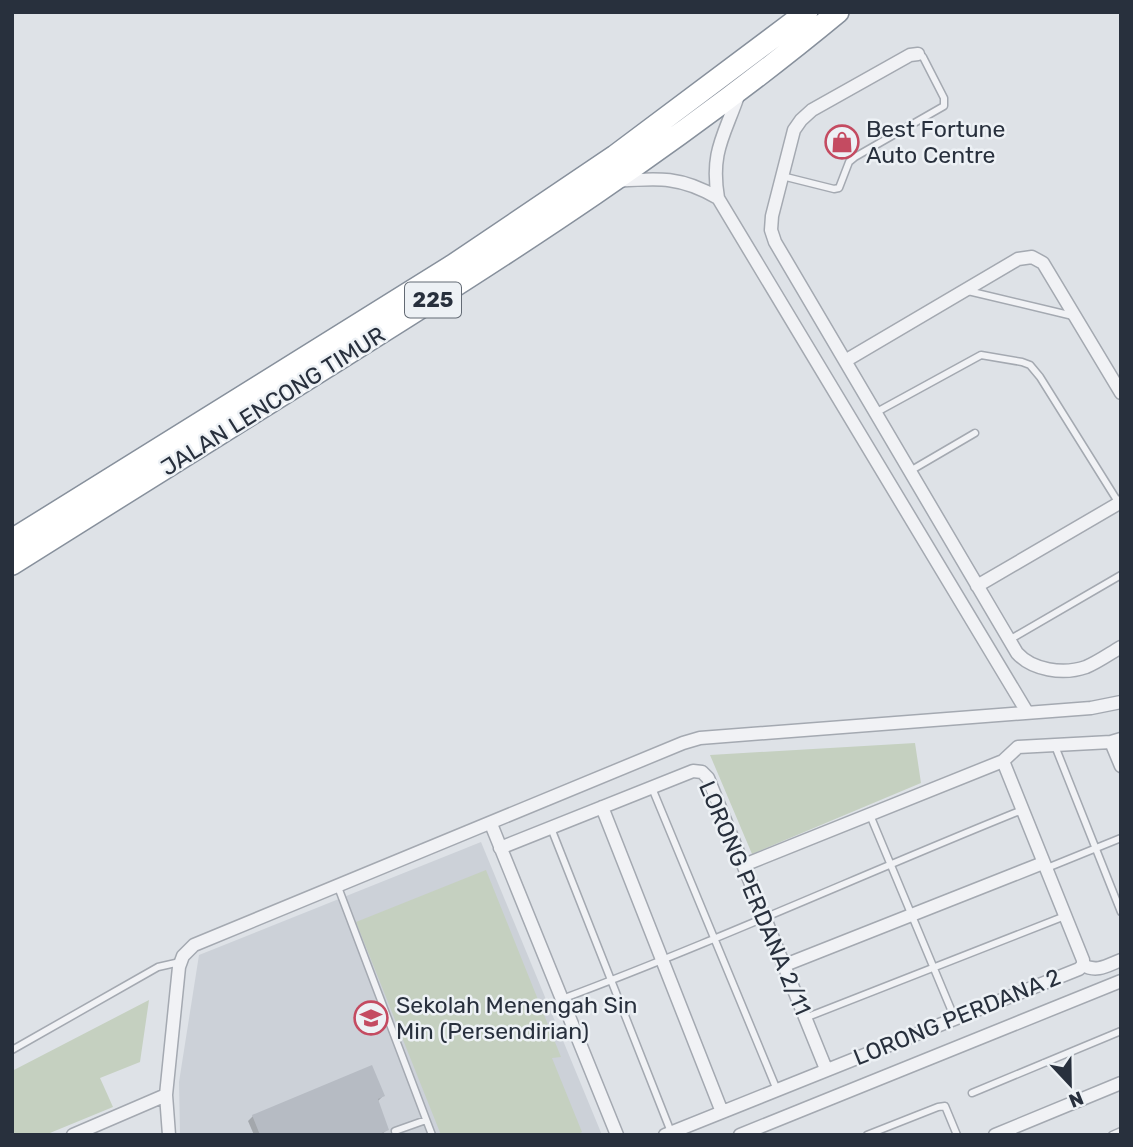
<svg xmlns="http://www.w3.org/2000/svg" width="1133" height="1147" font-family="Rubik,sans-serif">
<rect width="100%" height="100%" fill="#dee2e7"/>
<path fill="#ccd1d8" d="M481,842L602,1135H180L179,1082L199,955Z"/>
<path fill="#c5d0c0" d="M915,743L921,783L752,854L710,755Z
M486,870L561,1057L552,1058L582,1132L576,1135H441L356,922Z
M149,1000L140,1062L100,1078L113,1107L45,1135H12V1071Z"/>
<path fill="#0003" d="M383,1096L377,1102L388,1129L381,1135H254L248,1121L253,1116Z"/>
<path fill="#b6bbc3" d="M372,1065L385,1096L378,1099L389,1130L377,1135H260L252,1115Z"/>
<g fill="none" stroke-linecap="round" stroke-linejoin="round">
<defs>
<path id="service" d="M782,176L834,189L839,188L849,162L855,157L944,106V98L923,57L919,54
M968,291L1073,316
M875,413L981,355L1022,362L1030,365L1040,377L1120,505
M910,471L975,433
M1009,640L1121,575
M1055,746L1121,912
M652,788L777,1090
M870,815L955,1019
M551,828L671,1132
M1047,868L1121,838
M338,887L432,1135
M562,999C717,941 868,872 1022,810
M805,1018L1065,916
M12,1050L158,967L180,962
M972,1093L1121,1031
M396,1135L395,1131L426,1120
M867,1135L938,1107L945,1106L957,1135
M1112,1135L1121,1131"/>
<path id="minor" d="M918,54L910,55L812,110L801,120L794,130L772,216L771,230L775,242L1017,653C1032,670 1063,675 1086,667C1098,662 1109,654 1121,647
M739,93C725,135 710,151 718,198L1027,712
M617,181C658,178 681,176 718,198
M845,361L1018,259L1032,257L1043,263L1121,393
M977,586L1121,502
M1111,742L1121,766
M602,807L722,1112
M491,824L617,1135
M500,848L693,771L702,772L708,778L826,1069
M744,865L1003,761L1018,747L1111,742L1121,739
M785,965L1043,863
M1083,965C1097,973 1108,965 1121,960
M73,1135L166,1095
M169,1135L166,1095L179,967L183,956L194,945L683,743L700,738L1091,708L1121,702
M665,1135L1079,969L1083,965V960L1003,761
M740,1135L1121,981
M995,1135L1121,1083"/>
<path id="trunk" d="M12,540L452,266L615,156L807,12
M12,564C121,496 230,427 339,359C511,252 681,142 838,12"/>
</defs>
<use href="#service" stroke="#a4a9b1" stroke-width="9"/>
<use href="#minor" stroke="#a4a9b1" stroke-width="15"/>
<use href="#trunk" stroke="#87909c" stroke-width="24"/>
<use href="#service" stroke="#f1f2f5" stroke-width="6"/>
<use href="#minor" stroke="#f1f2f5" stroke-width="12"/>
<use href="#trunk" stroke="#fff" stroke-width="21"/>
</g>
<defs>
<symbol id="shop-ring" viewBox="-11 -11 22 22"><circle r="9.5" fill="#edf1f5" stroke="#c44b61" stroke-width="1.5"/><path d="M-5-2.5h2.3a2.7 3.5 0 0 1 5.4 0H5L5.5 6h-11ZM-1.5-2.5h3a1.5 2.3 0 0 0-3 0Z" fill="#c44b61"/></symbol>
<symbol id="school-ring" viewBox="-11 -11 22 22"><circle r="9.5" fill="#edf1f5" stroke="#c44b61" stroke-width="1.5"/><path d="M0-5L7-2L0 1L-7-2ZM-4 1L0 2.5L4 1V4Q0 6-4 4Z" fill="#c44b61"/></symbol>
</defs>
<g fill-rule="evenodd">
<use href="#shop-ring" x="823" y="123" width="38" height="38"/>
<use href="#school-ring" x="352" y="999" width="38" height="38"/>
</g>
<g text-anchor="middle" stroke-width="5" stroke-linejoin="round" paint-order="stroke">
<rect fill="#edf1f5" stroke="#636a74" stroke-width="2" x="405" y="282.5" width="56" height="35" rx="5"/>
<g font-size="21" font-weight="bold" fill="#28303d">
<text x="433" y="307">225</text>
</g>
<g font-size="23" fill="#28303d" stroke="#edf1f5" text-anchor="start">
<text x="866" y="137">Best Fortune<tspan x="866" dy="26">Auto Centre</tspan></text>
<text x="396" y="1013">Sekolah Menengah Sin<tspan x="396" dy="26">Min (Persendirian)</tspan></text>
</g>
<g font-size="23" fill="#28303d" stroke="#edf1f5">
<text transform="translate(273 401) rotate(-32)" y="8">JALAN LENCONG TIMUR</text>
<text transform="translate(755 898) rotate(67)" y="8">LORONG PERDANA 2/11</text>
<text transform="translate(957 1017) rotate(-22)" y="8">LORONG PERDANA 2</text>
</g>
</g>
<rect width="1133" height="1147" fill="none" stroke="#28303d" stroke-width="28"/>
<g transform="translate(1070 1084) rotate(158)" stroke="#edf1f5" stroke-width="5" paint-order="stroke">
<path d="M0-5L12 26L0 18L-12 26Z" fill="#28303d"/>
<text y="-10" font-size="19" font-weight="bold" text-anchor="middle" fill="#28303d">N</text>
</g>
</svg>
